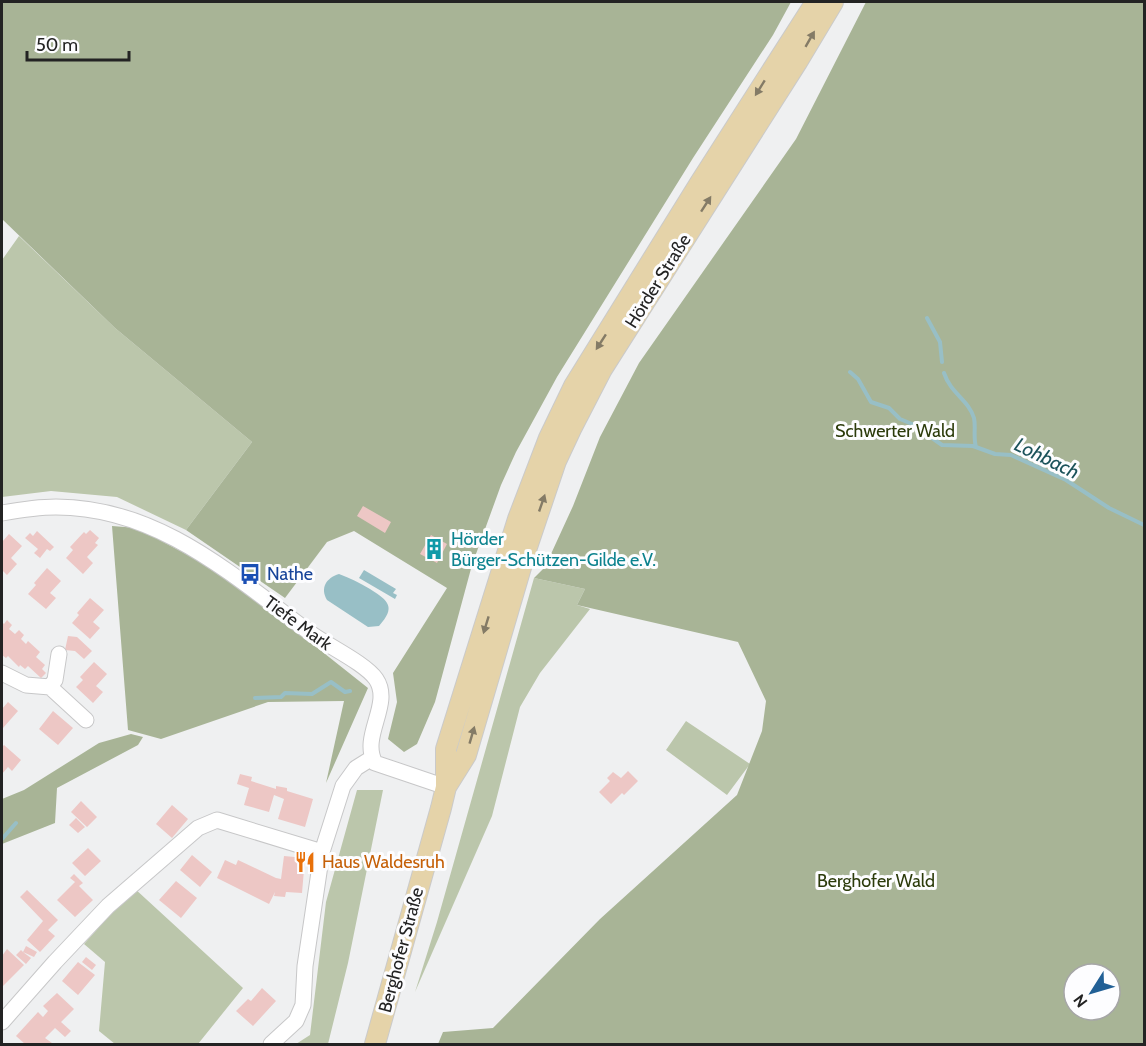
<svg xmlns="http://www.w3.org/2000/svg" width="1146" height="1046" font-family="Cabin,sans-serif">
<rect width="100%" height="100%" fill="#eff0f1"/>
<path fill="#bbc6ab" d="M19,236L115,328L252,442L186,530L117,497L51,491L2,497V260Z
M534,578L585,589L577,605L590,609L540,673L520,707L492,816L415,992L437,922Z
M686,721L750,764L727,795L666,750Z
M357,790H383L348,963L328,1044H296L310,1035L326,902Z
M134,888L243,988L198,1044H115L99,1031L105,962L84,944Z"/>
<path fill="#a8b496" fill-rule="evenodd" d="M2,2H791L773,35L693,158L557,377L516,452L501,485L472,565L435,702L417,744L404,752L388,739L397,702L393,673L447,588L354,531L327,542L285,598L186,530L252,442L115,328L2,219Z
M866,2H1144V1044H438L443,1032L493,1028L600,919L737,795L762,731L766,701L738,642L577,605L585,589L534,578L545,567L573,506L600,437L639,363L796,139ZM1074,974H1110V1010H1074Z
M112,526L137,528L207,565L281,619L368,688L326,783L344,701L268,702L161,739L128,730Z
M131,734L143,737L138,745L57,788L55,823L2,844V799L24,790L99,743Z"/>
<path fill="#98bfc6" d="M364,570L396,589L393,593L397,595L395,599L359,578Z
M339,574C350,578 360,583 370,589C389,601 396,607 379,626L368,627L327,600C320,588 326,578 339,574Z"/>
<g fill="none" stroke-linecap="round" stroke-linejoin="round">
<path stroke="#98bfc6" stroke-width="4" d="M927,318L940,342L942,362
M850,372L858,379L871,402L889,408L900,419L912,424L942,445L973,446L995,454L1011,455L1066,480L1109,508L1144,525
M944,373C951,394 968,399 974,418C976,427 973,437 976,447
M255,698L281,697L285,693L312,694L331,682L345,692L350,691
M2,839L16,823"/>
</g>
<path fill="#edc7c5" d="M363,506L391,522L385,533L357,516Z
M90,530L99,538L95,543L98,545L87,557L93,563L83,574L66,558L73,550L70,547L84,532L86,534Z
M37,531L54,547L50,551L47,549L40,558L34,553L38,549L25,538L30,533L33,536Z
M9,534L22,546L11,558L17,564L7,575L2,570V542Z
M431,535L447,544L437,563L420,554Z
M47,568L61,581L50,593L56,598L46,609L28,594L36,585L34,583Z
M90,598L104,610L93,622L100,628L90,639L72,623L79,615L77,613Z
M7,620L12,625L9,629L15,634L19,630L24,635L21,639L26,644L28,641L40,652L36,657L45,665L42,669L46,673L41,678L28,666L25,669L20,665L19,667L8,656L6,658L2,655V622L4,624Z
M68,636L77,637L92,651L84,659L75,651L65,650Z
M94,662L107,674L96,686L103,692L93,703L76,687L83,680L80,677Z
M8,702L18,711L3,728L2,709Z
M53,711L73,728L58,745L39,729Z
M4,745L21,760L12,771L8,767L2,774V747Z
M628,771L638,781L624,795L622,793L611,804L599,792L610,781L607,778L613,772L621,778Z
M240,774L252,777L251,781L276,789V786L287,788V791L313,799L305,827L278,819L284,799L274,795L269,812L244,805L249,788L237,784Z
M81,801L97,817L87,827L71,812Z
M172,805L188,819L172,838L156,824Z
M76,818L85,827L78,833L69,825Z
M88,848L101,861L85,876L72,863Z
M192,855L212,872L200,887L180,870Z
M284,856L305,858L302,893L286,892L285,897L274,896L275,892L269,904L217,878L225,860L236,865L238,860L276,878L281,879Z
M74,874L83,883L79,886L93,900L75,917L57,900L75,882L70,878Z
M176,881L197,898L181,918L159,900Z
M27,890L58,920L48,930L55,936L40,952L27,940L43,921L20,897Z
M26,946L37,952L34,957L23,952L31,958L26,964L16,955L21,950L23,952Z
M7,949L24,965L2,987V956Z
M86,957L96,965L92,970L82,962Z
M78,962L95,975L78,995L62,981Z
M262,988L276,1001L253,1026L236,1011L248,999L251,1001Z
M57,993L74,1009L61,1022L71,1031L65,1037L55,1028L45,1038L52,1043L51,1044H25L16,1036L38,1012L43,1017L48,1011L43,1006Z"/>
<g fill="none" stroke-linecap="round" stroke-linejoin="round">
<defs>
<path id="minor" d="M2,513C19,510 38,507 56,507C158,507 232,575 309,632C326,645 365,663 376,679C393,704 360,736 375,763L446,787
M2,673L26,685L50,687L86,720
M50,687L55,680L59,654
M2,1022L55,962L108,906L198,828L217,820L322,852
M271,1044L296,1021L303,1005L305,966L322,852L343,786L356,768L372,758"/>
<path id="major" d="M446,787L466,755L527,547L556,461L571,429L602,369L797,62L833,2
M375,1044L441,808L446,787V749L518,519L549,438L574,386L700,183L816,2"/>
</defs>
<use href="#minor" stroke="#c7c7c8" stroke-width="17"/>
<use href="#major" stroke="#cacaca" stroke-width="22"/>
<use href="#minor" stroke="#fff" stroke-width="15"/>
<use href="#major" stroke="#e5d3a9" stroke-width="20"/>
</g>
<defs><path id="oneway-solid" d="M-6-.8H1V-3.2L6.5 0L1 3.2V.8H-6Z" transform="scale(1.5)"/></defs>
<g fill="#847b66">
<use href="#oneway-solid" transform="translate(810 39) rotate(-60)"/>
<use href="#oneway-solid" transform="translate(760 88) rotate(122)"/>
<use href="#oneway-solid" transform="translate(706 204) rotate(-57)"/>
<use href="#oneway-solid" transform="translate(601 342) rotate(123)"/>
<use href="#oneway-solid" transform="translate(542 503) rotate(-71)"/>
<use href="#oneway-solid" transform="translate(486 625) rotate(107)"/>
<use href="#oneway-solid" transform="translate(472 735) rotate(-74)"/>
</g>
<defs>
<symbol id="building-bare" viewBox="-9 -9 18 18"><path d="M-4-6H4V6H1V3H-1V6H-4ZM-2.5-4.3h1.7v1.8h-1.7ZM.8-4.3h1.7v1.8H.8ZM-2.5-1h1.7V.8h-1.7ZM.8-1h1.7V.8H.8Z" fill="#0f9aa8" stroke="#fdfdff" stroke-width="2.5" paint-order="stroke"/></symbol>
<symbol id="bus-bare" viewBox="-9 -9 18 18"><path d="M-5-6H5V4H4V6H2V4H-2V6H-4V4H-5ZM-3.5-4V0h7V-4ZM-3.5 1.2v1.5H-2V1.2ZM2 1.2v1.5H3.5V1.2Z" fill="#1a4fb4" stroke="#fdfdff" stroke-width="2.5" paint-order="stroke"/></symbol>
<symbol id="restaurant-bare" viewBox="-9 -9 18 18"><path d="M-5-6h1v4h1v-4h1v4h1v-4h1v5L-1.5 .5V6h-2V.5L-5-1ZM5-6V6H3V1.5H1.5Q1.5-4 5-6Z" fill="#e8710a" stroke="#fdfdff" stroke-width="2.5" paint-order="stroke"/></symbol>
</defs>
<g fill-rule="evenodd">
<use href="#building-bare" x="419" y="534" width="30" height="30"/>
<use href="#bus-bare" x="235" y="559" width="30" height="30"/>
<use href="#restaurant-bare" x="290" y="847" width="30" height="30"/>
</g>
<g text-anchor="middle" stroke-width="6" stroke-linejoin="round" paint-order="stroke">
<g font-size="18" fill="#232323" stroke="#fdfdff">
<text transform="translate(658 281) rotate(-58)" y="6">Hörder Straße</text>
<text transform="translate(298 623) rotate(36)" y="6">Tiefe Mark</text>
<text transform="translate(401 950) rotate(-75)" y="6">Berghofer Straße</text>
</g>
<g font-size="18" fill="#2c3b0b" stroke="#fdfdff">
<text x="895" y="437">Schwerter Wald</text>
<text x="876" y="887">Berghofer Wald</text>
</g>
<g font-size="18" fill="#0d838f" stroke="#fdfdff" text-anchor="start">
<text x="451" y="545">Hörder<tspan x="451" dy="21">Bürger-Schützen-Gilde e.V.</tspan></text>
</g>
<g font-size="18" fill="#164399" stroke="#fdfdff" text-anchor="start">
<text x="267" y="580">Nathe</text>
</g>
<g font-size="18" fill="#c56008" stroke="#fdfdff" text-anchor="start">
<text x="322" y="868">Haus Waldesruh</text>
</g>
<g font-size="20" font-style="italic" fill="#1c535b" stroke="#fdfdff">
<text transform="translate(1047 458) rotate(26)" y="7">Lohbach</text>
</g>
</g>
<rect width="1146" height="1046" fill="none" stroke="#232323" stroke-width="6"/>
<g transform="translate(1092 992) rotate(233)"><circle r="28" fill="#fdfdff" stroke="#a6a6a7" stroke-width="1.5"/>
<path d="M0-4.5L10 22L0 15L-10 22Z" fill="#226096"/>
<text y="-9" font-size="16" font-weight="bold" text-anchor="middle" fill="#232323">N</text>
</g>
<path d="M27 51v9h102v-9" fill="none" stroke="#232323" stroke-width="3"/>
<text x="36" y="51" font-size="18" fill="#232323" stroke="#fdfdff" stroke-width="4.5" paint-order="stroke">50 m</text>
</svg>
